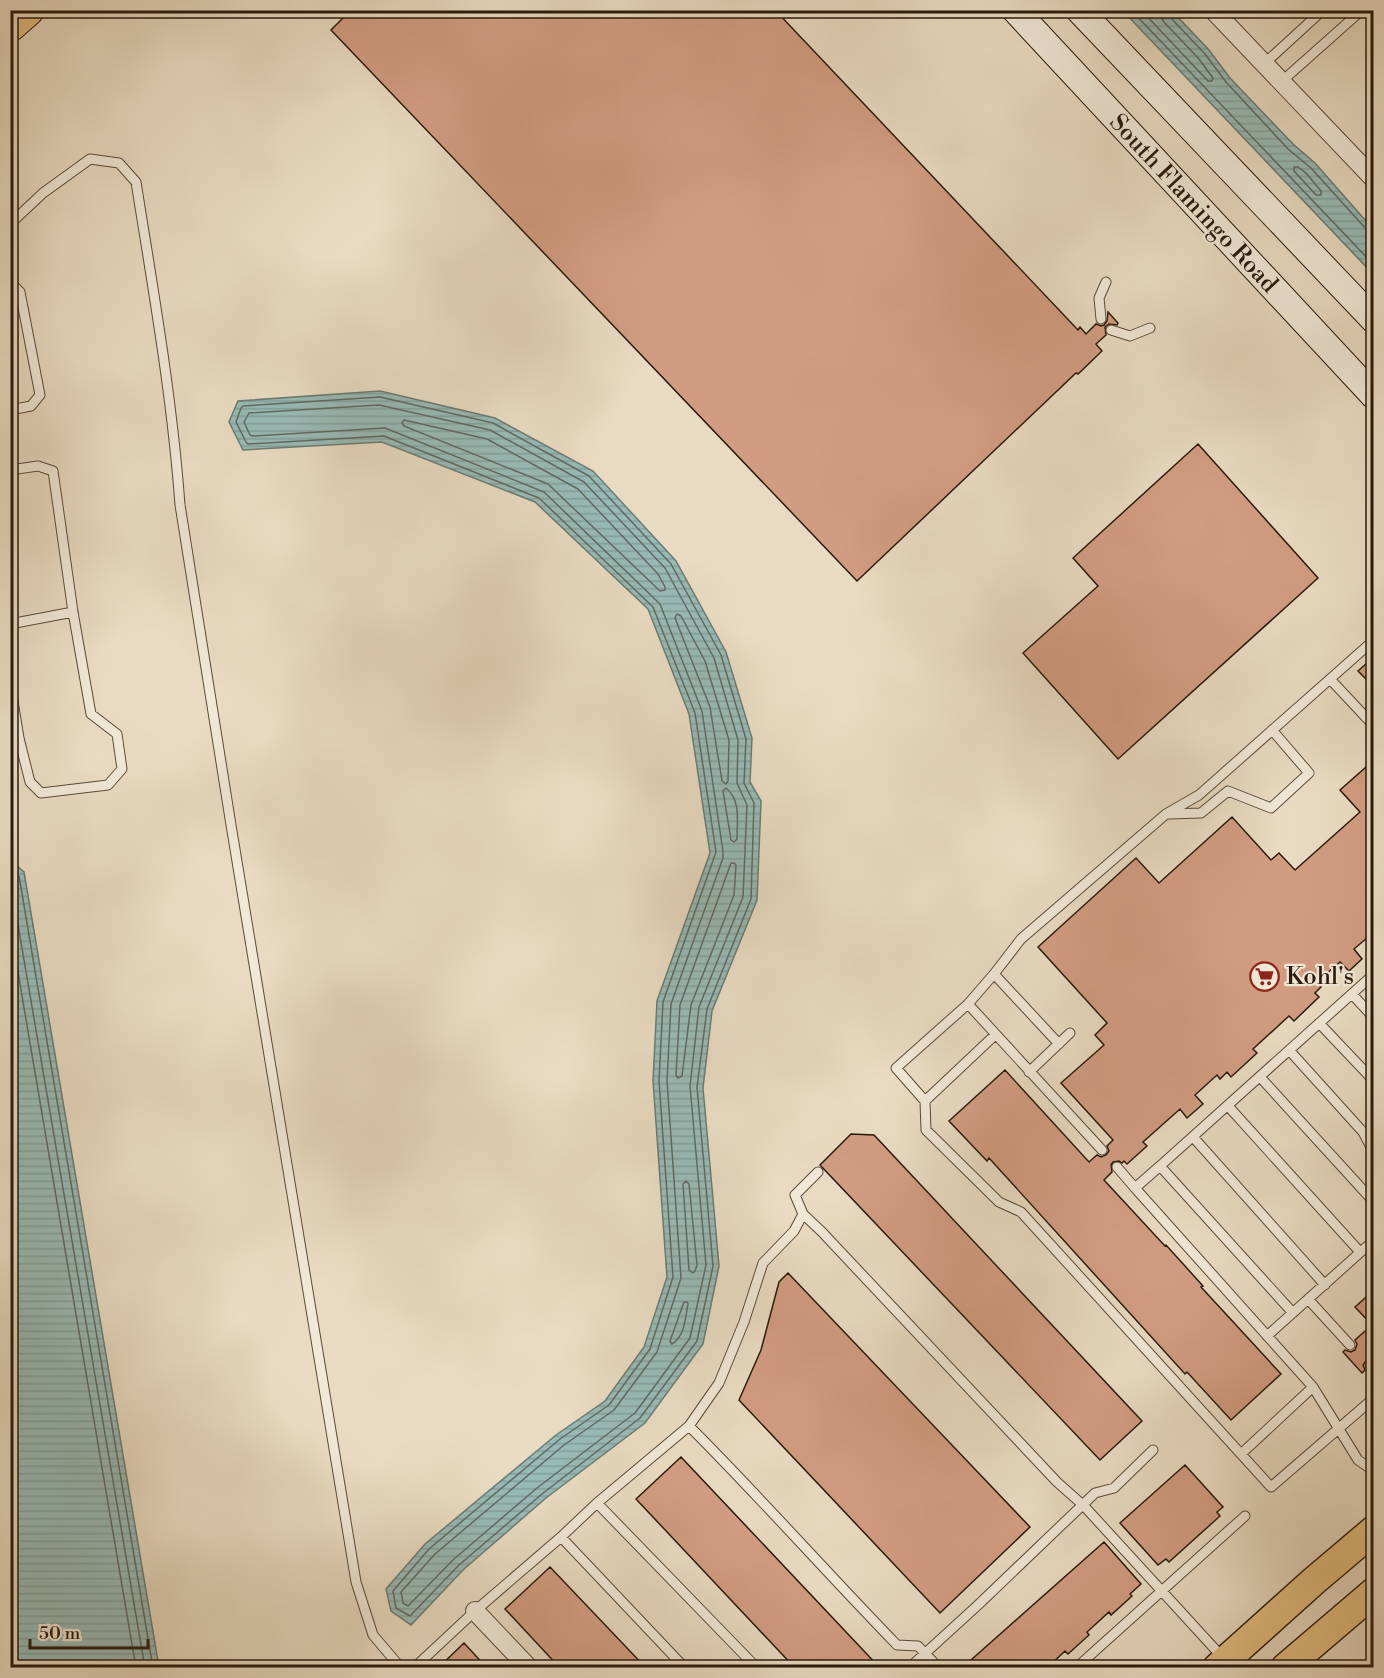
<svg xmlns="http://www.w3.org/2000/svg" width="1384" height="1678" font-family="'Libre Bodoni',serif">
<defs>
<pattern id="water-rules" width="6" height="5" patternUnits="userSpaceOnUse" patternTransform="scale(1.5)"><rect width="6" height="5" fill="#98bbb7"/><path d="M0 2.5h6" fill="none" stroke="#83a09c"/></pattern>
</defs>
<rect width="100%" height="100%" fill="#e9dbc2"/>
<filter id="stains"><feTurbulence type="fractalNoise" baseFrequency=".00333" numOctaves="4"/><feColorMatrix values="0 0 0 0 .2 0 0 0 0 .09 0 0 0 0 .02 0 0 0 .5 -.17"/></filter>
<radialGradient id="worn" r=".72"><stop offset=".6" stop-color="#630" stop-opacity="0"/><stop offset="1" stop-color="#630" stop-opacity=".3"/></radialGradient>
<path fill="url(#water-rules)" stroke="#6c7b73" stroke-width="1.5" d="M1123,11H1172L1209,50L1230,78L1293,144L1315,163L1373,229V274Z
M380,391L495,418L593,471L676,561L726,652L752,738L750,782L761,801L757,900L712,1011L703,1088L719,1266L703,1344L645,1423L546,1498L464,1569L411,1625L391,1611L386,1589L425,1544L556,1435L605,1401L644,1347L667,1277L653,1081L657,1001L710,853L689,714L648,609L535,502L382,442L243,450L229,422L238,401Z
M11,861L24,872L159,1667H11Z"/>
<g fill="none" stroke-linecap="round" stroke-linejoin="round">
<path stroke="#606a62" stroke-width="1.5" d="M1131,10L1374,265
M1141,10L1208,81H1212L1213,78L1199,59L1164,22L1161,17V10
M1168,10L1170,17L1205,54L1226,82L1288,149L1311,168L1367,230L1374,232
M1294,167H1298L1306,173L1321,191V195H1316L1294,171Z
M380,397L493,423L589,476L671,564L721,655L746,739L744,783L754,803L751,899L707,1009L697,1087L713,1266L697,1341L640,1418L542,1494L459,1565L410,1616L396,1608L393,1591L429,1549L560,1439L609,1405L650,1349L673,1277L659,1081L663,1002L716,852L695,713L653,607L539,498L384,436L248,444L246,442L236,422L241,408L243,406Z
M379,405L490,430L584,482L665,568L714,658L738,740L737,783L747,805L743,897L699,1007L690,1086L706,1265L690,1338L635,1413L537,1488L454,1559L408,1606L403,1603L401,1592L435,1554L564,1445L614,1410L657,1352L681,1278L667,1081L671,1004L723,858V851L702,711L660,604L544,492L385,428L253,436L250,435L244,422L249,413Z
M404,420L487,439L578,489L658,574L665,587V590L660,591L548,484L404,426L402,423Z
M677,614L681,616L705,661L729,740L728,781L726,784L722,781L710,707L675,618Z
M726,788C741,800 737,821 737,839L734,842L731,840L723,791Z
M731,863H734L736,865L734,895L691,1005L682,1076L678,1078L676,1075L680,1005Z
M10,869L19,876L153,1668
M10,878L145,1668
M10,925L136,1668
M686,1181L689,1184L697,1265L695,1271L693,1273L689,1270L683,1184Z
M684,1302H687L688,1304C685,1319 685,1336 672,1344L670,1341Z"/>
</g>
<path fill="#d29c82" stroke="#291a0c" stroke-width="1.5" d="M351,10H775L1078,330L1080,327L1086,334L1096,324L1101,326L1104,325L1107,321L1108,312L1118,323L1117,325L1109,324L1105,327L1106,335L1096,344L1102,351L1078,374L1076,373L857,581L331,30Z
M1198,444L1318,578L1118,759L1023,653L1098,586L1073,558Z
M1374,657V687L1358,671Z
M1374,760V932L1354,949L1362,959L1349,971L1340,962L1317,982L1321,987L1315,993L1319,997L1294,1021L1289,1016L1253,1049L1257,1053L1231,1077L1227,1072L1220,1079L1217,1075L1195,1095L1203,1104L1187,1118L1180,1109L1143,1142L1147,1146L1127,1164L1124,1161L1122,1163L1119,1161L1113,1162L1111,1165L1112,1172L1104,1180L1165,1246L1166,1245L1203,1286L1201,1287L1281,1374L1231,1420L1187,1372L1185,1374L989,1158L987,1161L949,1121L1005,1070L1089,1162L1097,1155L1101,1157L1106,1155L1109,1151L1107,1146L1113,1140L1061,1083L1104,1045L1095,1035L1107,1023L1038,947L1136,858L1159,883L1232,817L1271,860L1279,853L1295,870L1360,812L1340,790Z
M851,1134L874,1135L1142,1421L1100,1460L820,1165Z
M788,1273L1030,1527L940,1613L739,1400L761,1350L779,1282Z
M1374,1290V1360L1369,1359L1365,1362L1363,1365L1365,1370L1362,1373L1343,1352L1345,1350L1351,1352L1355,1350L1357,1344L1355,1340L1372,1325L1355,1307Z
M681,1457L880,1668H795L636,1499Z
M1185,1465L1223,1507L1217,1512L1220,1516L1169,1562L1166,1559L1158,1565L1120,1523Z
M1104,1542L1141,1584L1130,1594L1132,1596L1111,1615L1109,1612L1087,1632L1089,1635L1068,1654L1065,1651L1047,1668H962Z
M550,1567L646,1668H560L505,1609Z
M464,1643L487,1668H438Z"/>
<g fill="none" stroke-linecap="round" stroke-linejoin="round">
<defs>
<path id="service" d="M1264,64L1323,10
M1281,82L1362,10
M10,224L43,193L90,159L119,163L136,182C153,289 172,396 180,505L231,825L356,1582L373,1635L401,1668
M10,282L20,292L40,395L31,406L10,410
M1101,319L1099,298L1106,282
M1111,330L1130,336L1150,328
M10,470L38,466L53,471L73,612L91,714L117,734L122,769L108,785L41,793L30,782L19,738L10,739
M10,624L73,612
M1374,640L1330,679L1374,726
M1330,679L1199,795L1166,814L1021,939L994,974L968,1004L896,1068L925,1101L926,1130L999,1202L1021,1212L1271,1487L1374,1398
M10,683L19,738
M1169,814L1201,813L1228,791L1271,808L1309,773L1272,730
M994,974L1059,1044
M1352,994L1374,1018
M968,1004L1102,1150
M1319,1023L1374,1081
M1289,1050L1363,1132
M1029,1072L1070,1033
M1260,1077L1374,1202
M925,1101L995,1035
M1228,1106L1360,1252
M1193,1137L1325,1285
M1374,1139L1363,1132L1374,1153
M1160,1166L1135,1188L1313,1387L1358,1460L1374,1471
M1117,1167L1135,1188
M818,1172L795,1195L803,1214L822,1232L1057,1482L1084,1506L1224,1659
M1308,1299L1350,1345
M1293,1313L1160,1166L1374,974
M1267,1336L1374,1240
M1370,1366L1374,1370
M689,1426C760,1497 827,1573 897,1645L918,1646L939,1668
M1241,1454L1313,1387
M597,1503L757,1668
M561,1537L685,1668
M414,1668L475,1611L561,1537L597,1503L689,1426L719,1383L744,1322L763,1263L794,1231L803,1214
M909,1668L978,1605L1095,1493L1114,1488L1153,1450
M1076,1668L1245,1516"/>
<path id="minor" d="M1213,10L1374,179
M475,1611L529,1668"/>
<path id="secondary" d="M1015,10L1374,396
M1079,10L1374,320"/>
<path id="primary" d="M1217,1668L1315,1580L1374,1530
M1285,1668L1374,1592"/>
<path id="motorway" d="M10,25L27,10"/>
</defs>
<use href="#service" stroke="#594a3a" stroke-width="11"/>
<use href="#minor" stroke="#594a3a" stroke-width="20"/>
<use href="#secondary" stroke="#291a0c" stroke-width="28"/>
<use href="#primary" stroke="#291a0c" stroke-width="31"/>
<use href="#motorway" stroke="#291a0c" stroke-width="35"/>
<use href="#service" stroke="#f1e8d7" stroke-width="9"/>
<use href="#minor" stroke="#f1e8d7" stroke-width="18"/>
<use href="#secondary" stroke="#f1e8d7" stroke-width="26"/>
<use href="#primary" stroke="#e4be81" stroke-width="28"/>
<use href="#motorway" stroke="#e4be81" stroke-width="33"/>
</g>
<defs>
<symbol id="supermarket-ring" viewBox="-11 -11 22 22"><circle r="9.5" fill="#f1e8d7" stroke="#8f2418" stroke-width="1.5"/><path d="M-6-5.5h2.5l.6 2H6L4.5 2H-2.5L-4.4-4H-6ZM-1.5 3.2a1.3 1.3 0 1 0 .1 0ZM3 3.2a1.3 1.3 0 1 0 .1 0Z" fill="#8f2418"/></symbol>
</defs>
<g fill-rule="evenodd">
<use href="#supermarket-ring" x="1248" y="960" width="33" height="33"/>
</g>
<g text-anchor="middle" stroke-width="4.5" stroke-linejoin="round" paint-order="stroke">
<g font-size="24" fill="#291a0c" stroke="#f1e8d7">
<text transform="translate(1194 203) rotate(47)" y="8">South Flamingo Road</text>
</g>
<g font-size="24" fill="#291a0c" stroke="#f1e8d7" text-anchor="start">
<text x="1286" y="984">Kohl's</text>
</g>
</g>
<rect width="1384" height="1678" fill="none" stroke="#e9dbc2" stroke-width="36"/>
<rect x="12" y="12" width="1360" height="1654" fill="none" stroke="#291a0c" stroke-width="3"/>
<rect x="18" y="18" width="1348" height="1642" fill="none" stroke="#291a0c" stroke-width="1.5"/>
<path d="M30 1639v9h118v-9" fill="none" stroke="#291a0c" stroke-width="3"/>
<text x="39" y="1639" font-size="18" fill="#291a0c" stroke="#f1e8d7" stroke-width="4.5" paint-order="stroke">50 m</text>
<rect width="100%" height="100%" filter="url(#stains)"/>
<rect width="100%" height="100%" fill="url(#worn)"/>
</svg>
